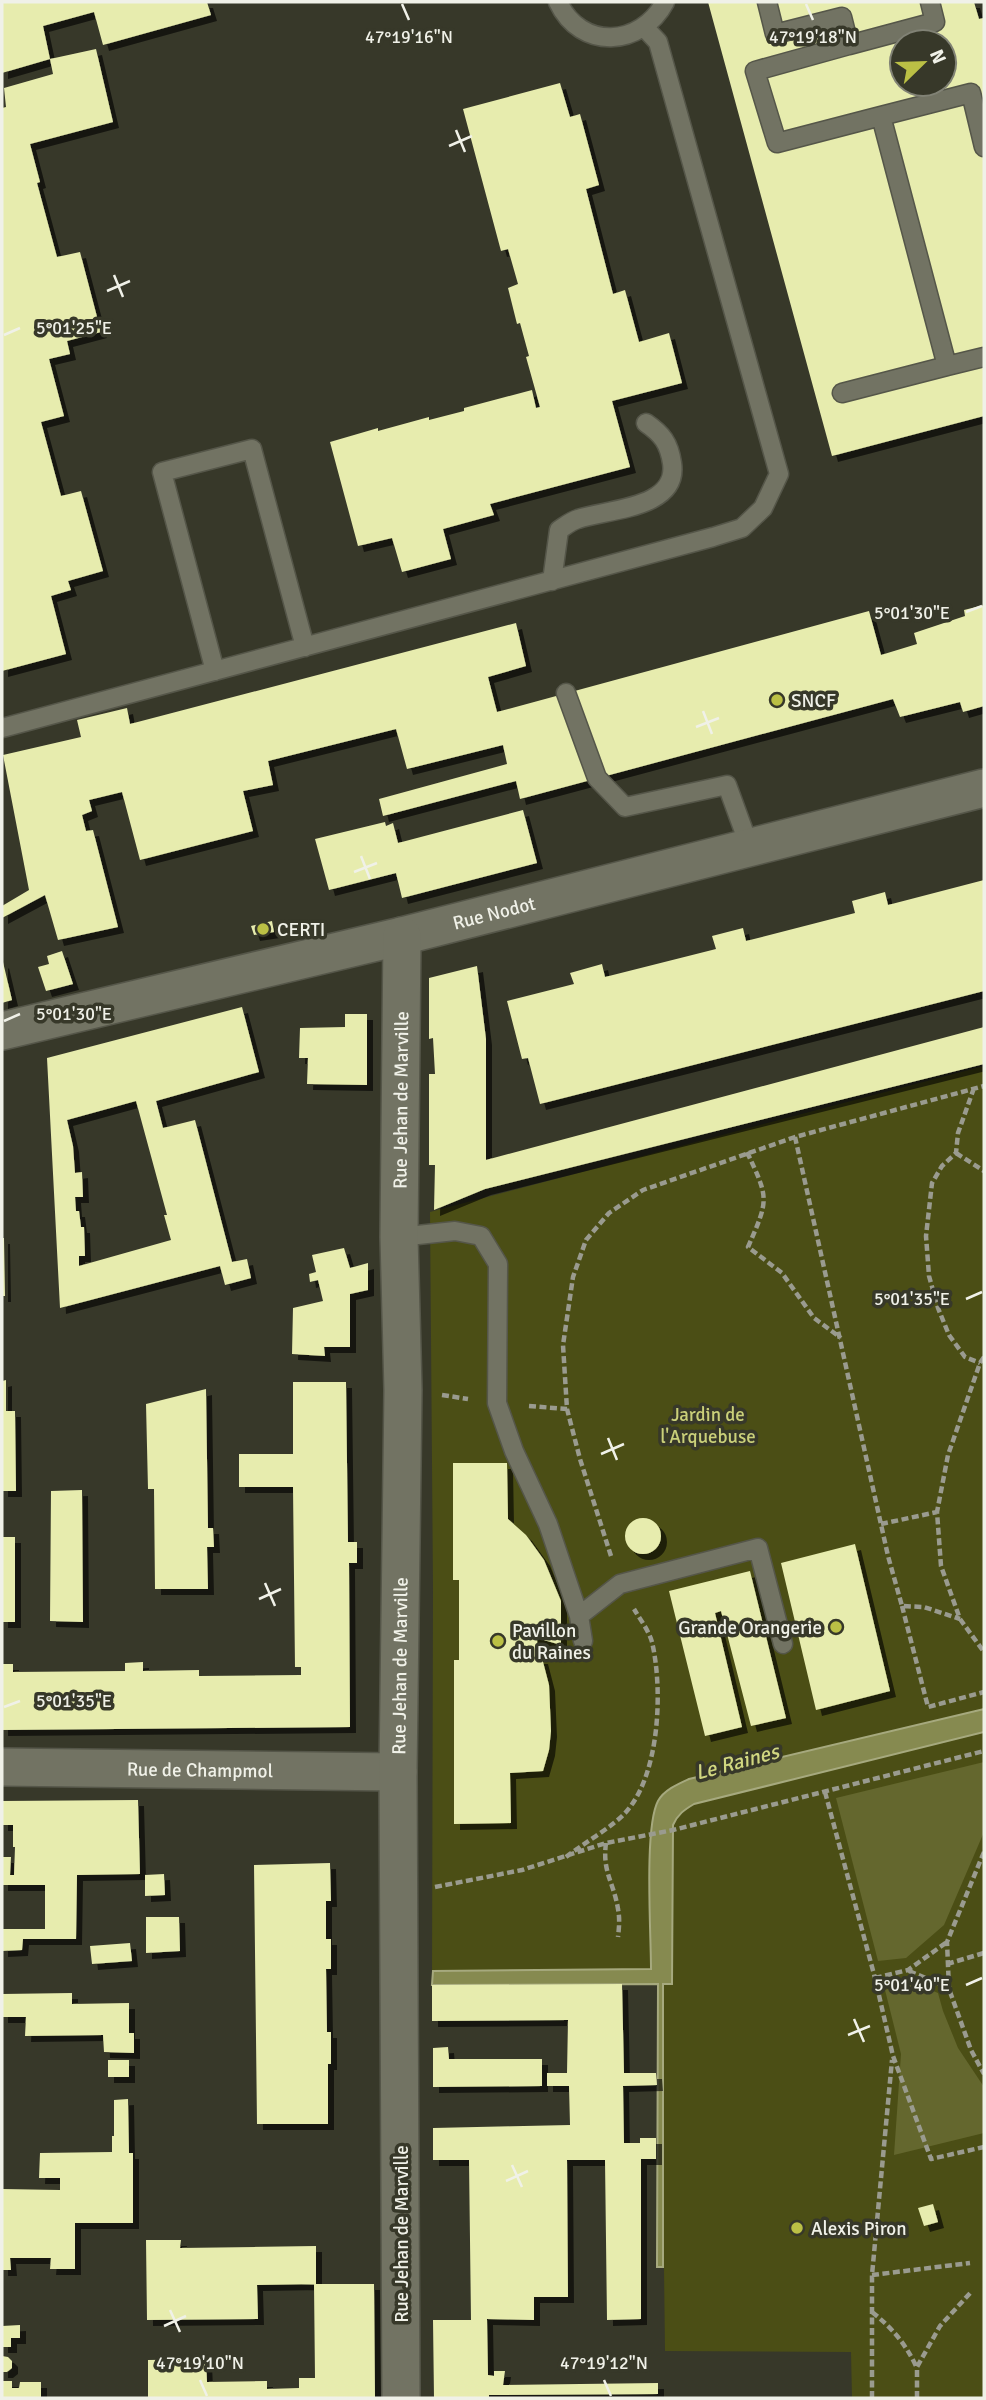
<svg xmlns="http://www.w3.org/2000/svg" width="986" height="2400" font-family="Signika,sans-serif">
<defs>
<filter id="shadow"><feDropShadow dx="6" dy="6" stdDeviation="0" flood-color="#0009"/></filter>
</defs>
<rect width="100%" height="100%" fill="#373829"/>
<path fill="#4b4e15" d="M984,1066V2398H852L851,2352L665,2351L664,2268L657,2267L658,1984L432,1985L433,1589L430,1212Z"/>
<path fill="#64672e" d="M984,1762V1832L944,1925L906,1958L878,1961L836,1798Z
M909,1981L938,1993L943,2011L958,2048L984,2087V2133L894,2155L901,2054L885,1990Z"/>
<path fill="#868a50" stroke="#a6a97e" stroke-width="2" d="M984,1709V1732L694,1804C684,1810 678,1814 673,1825L672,1984H663V2267H657L658,1984L432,1985L433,1971L651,1969C651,1933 644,1827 658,1801C664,1790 678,1784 689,1779Z"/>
<path fill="#e7ecae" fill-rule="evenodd" filter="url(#shadow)" d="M2,2H207L211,15L103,45L94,12L43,26L50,59L2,73Z
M708,2H974L979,19L984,18V416L832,456ZM902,42H944V84H902Z
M96,49L113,122L30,144L40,182L37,183L57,257L80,252L101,332L67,341L70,354L49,359L64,416L41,422L61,496L81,491L103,571L68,581L71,590L51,596L66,654L2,671V108L6,107L4,88L53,74L50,59Z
M560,83L570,117L580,114L599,185L586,189L613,294L625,290L639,342L669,333L682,383L612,401L630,467L490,504L494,515L443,529L451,559L402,572L392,538L358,546L330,442L378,428V431L429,417V420L464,411V408L532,390L536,408L540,407L526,357L529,356L520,323L517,324L508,288L518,284L508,249L501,251L463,109Z
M984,605V706L963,712L960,702L900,717L893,699L520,799L516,781L383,816L379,799L507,764L503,745L407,769L396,729L268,761L273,785L243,791L253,831L140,860L122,792L89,800L92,811L82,815L86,831L93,830L118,927L58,940L45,895L2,918V906L29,890L3,755L81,737L77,720L127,708L130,724L516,623L526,666L488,677L497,712L869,611L881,655L917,644L914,633L965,616L964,610Z
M523,810L537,863L402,898L396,873L329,890L315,839L385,822L386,826L393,823L398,843Z
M984,880V991L540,1104L528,1058L522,1059L507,1001L574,984L570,973L602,964L605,977L716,949L712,936L743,928L746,941L855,913L852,901L885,892L888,905Z
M272,921L274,932L254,935L251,926Z
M62,951L73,984L46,991L38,967L49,964L47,956Z
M3,962L12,1000L2,1003V963Z
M477,966L486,1039V1160L984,1027V1064L485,1189L434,1210L435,1165H429V1074H435L433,1038L429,1039V978Z
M242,1007L259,1072L156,1101L163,1128L195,1120L232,1262L247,1259L251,1278L225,1285L220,1266L60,1308L47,1058ZM136,1101L167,1215H164L171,1240L79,1266V1256H85L84,1227H81L79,1211H76L75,1197H83L82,1172L75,1173L73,1146L67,1120Z
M345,1014H367V1085L307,1084L308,1058H299L300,1028L345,1027Z
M2,1238H4L5,1296H2Z
M344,1248L350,1268L368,1263V1290L350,1294V1347H324L325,1356L292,1354L293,1308L323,1301L318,1280L310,1282L309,1274L316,1272L312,1255Z
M6,1380V1411H15L16,1491H2V1381Z
M293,1382H346L348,1542H357V1563H349L350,1727L2,1730V1664H13V1672L125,1671V1663L143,1662V1671L199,1670V1676L301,1675V1667H295L293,1487H239V1454H293Z
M206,1389L208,1528H213L214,1547H207L208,1589H155L154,1489H148L146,1404Z
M453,1463H507L508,1519L526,1535L544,1560L561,1601V1645L537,1638L538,1658H542L549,1685L551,1731L549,1750L543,1771L510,1773L511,1823L454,1824V1660H459V1580H453Z
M82,1490L83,1622L50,1621L51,1491Z
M625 1536a18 18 0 1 1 36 0a18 18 0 1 1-36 0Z
M2,1537H15V1622H2Z
M855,1544L890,1691L816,1710L781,1563Z
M750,1571L786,1718L751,1726L721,1611L715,1613L742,1727L705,1736L669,1591Z
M138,1800L140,1874L77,1875L76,1939H23L22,1950L2,1951V1929H45V1885H2V1857H11L10,1875H14L15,1847H13V1825H2V1801Z
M330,1863L331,1901H326V1939H331V1969H326L327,2032H331V2064H328V2124H257L254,1865Z
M164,1874L165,1895L145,1896V1875Z
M146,1917H179L180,1951L146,1953Z
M130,1943L132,1961L92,1964L90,1946Z
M622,1984L624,2073H656L657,2085L623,2086L624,2143H640V2138H656V2159H641V2319L607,2320L605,2160H567L568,2297H534V2320L487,2319L488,2375L494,2376V2371H505L503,2385L658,2383V2394L489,2395V2398H434L433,2320H471L469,2160H433V2128L570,2125L569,2086H547V2073H567L568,2020L432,2021V1985Z
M72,1993V2004L129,2003V2033H134V2053L104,2052L103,2035L25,2036L26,2017H2V1994Z
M448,2047L449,2059H542V2086L433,2087V2048Z
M108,2060H129V2077H108Z
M128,2099L129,2153H133V2223H75V2269H50L51,2258H10L11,2270H2V2189L60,2190V2178H39L40,2153L112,2152V2136H114V2100Z
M933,2204L938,2222L924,2226L918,2208Z
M146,2240H181L180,2248L316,2246V2284L257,2285L258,2319L147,2320Z
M314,2284H374L375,2398H148V2360L206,2359L207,2382L267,2381V2389L299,2388V2378H315Z
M20,2325V2338H11V2347H2V2326Z
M2,2356L8,2357L12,2361V2368L7,2372H2Z
M2,2381H12V2388H19L20,2382H41V2398H2Z"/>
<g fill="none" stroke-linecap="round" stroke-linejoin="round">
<defs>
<path id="lane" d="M558,2C581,51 641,47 665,2
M767,2L775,34L842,17L849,45L935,22L930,2
M849,45L755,71L777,143L881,116
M984,147L971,93L881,116L947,366L984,357
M842,393L947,366
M552,581L559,530C565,526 571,521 578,519C607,509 679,509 672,463C669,443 662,434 646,423
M215,671L162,472L252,449L305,647
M566,693L597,778L625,807L727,785L750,848
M2,728L713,537L742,528L763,508L779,474L658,42L644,27
M399,1237L455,1231L481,1236L498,1264L497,1403L514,1451L548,1524L579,1616L583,1641
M579,1616L620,1584L758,1548L783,1644"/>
<g id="street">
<path id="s1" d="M2,1031L402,936L984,788"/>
<path id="s2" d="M2,1767L398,1772"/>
<path id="s3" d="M401,2398L398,1772L403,1390L399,1237L402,936"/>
</g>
</defs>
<use href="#lane" stroke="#555649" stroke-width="21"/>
<use href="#street" stroke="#555649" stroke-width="40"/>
<path stroke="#9a9b8f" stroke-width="4.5" stroke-dasharray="7 3.5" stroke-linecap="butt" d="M974,1088L958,1133L956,1153L942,1166L932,1183L926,1236L929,1276L938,1308L949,1335L965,1357L980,1363
M795,1137L888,1556L902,1606L924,1607L960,1619
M747,1152C769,1199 769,1199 748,1247L782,1273L814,1318L841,1338
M956,1153L984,1171
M984,1357L980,1363L948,1455L937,1512L941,1566L960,1619L984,1652
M442,1395L468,1399
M529,1406L567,1409
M881,1524L937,1512
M611,1556L580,1459L567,1409L563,1345L573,1277L586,1240L609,1213L643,1190L795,1137L984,1086
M902,1606L928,1707L984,1692
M825,1792L875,1978L893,2056L931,2159L984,2147
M606,1843C602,1872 614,1883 618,1909C620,1919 619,1928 618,1937
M984,1852L947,1942L949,1989L971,2050L984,2074
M566,1857C581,1845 614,1826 626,1812C660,1774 663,1689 652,1642C649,1631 640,1619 634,1609
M435,1887L522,1870L606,1843L673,1830L984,1751
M947,1964L984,1953
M909,1971L949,1988
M875,1978L908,1970L947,1942
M872,2275L970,2263
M872,2312C892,2328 905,2343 916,2366
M872,2398V2275L892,2060
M917,2398V2367L940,2326L972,2291"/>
<use href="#lane" stroke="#727363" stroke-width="18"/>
<use href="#street" stroke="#727363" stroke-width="37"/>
</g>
<path fill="none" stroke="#f0f1e8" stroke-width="2.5" d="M402,4L409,20M806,4L813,20M456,130L465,152M449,146L472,136M114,275L123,297M107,291L130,281M4,335L20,328M966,612L982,606M703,711L712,734M696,727L719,718M361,856L370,879M354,872L377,863M4,1021L20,1014M966,1299L982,1292M608,1438L617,1460M601,1454L624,1444M265,1583L275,1606M259,1599L281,1589M4,1707L20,1701M966,1985L982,1978M854,2019L864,2042M848,2035L870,2026M512,2165L522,2187M506,2181L528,2171M170,2310L180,2332M164,2326L186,2316M200,2380L207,2396M604,2380L611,2396"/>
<g fill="#bbc045" stroke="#373829" stroke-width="2.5">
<circle cx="777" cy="700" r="7"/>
<circle cx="263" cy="929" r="7"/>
<circle cx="836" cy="1627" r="7"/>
<circle cx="498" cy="1641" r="7"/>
<circle cx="797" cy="2228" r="7"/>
</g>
<g text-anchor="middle" stroke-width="7" stroke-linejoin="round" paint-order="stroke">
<g font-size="19" fill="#f0f1e8" stroke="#373829" text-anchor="start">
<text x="791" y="707">SNCF</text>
<text x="277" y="936">CERTI</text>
<text x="822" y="1634" text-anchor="end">Grande Orangerie</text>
<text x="512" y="1637">Pavillon<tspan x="512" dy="22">du Raines</tspan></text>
<text x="811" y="2235">Alexis Piron</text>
</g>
<g font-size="19" fill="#f0f1e8" stroke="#373829">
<text dy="7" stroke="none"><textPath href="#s1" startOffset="506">Rue Nodot</textPath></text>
<text dy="7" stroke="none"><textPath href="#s3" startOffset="1298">Rue Jehan de Marville</textPath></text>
<text dy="7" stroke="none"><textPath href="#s3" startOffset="732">Rue Jehan de Marville</textPath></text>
<text dy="7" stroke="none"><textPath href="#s2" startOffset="198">Rue de Champmol</textPath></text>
<text transform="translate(401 2234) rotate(-90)" y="7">Rue Jehan de Marville</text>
</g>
<g font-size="19" fill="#cad079" stroke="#373829">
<text x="708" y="1421">Jardin de<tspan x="708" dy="22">l'Arquebuse</tspan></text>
</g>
<g font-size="21" font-style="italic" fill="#d1d780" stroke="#373829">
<text transform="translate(737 1762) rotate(-15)" y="7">Le Raines</text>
</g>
</g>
<g font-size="18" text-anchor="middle" fill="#f0f1e8" stroke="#373829" stroke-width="7" stroke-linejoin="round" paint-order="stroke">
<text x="409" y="43">47°19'16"N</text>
<text x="813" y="43">47°19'18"N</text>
<text x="74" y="334">5°01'25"E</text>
<text x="912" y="619">5°01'30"E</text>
<text x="74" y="1020">5°01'30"E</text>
<text x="912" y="1305">5°01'35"E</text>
<text x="74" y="1707">5°01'35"E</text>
<text x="912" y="1991">5°01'40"E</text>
<text x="200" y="2369">47°19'10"N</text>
<text x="604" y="2369">47°19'12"N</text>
</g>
<rect width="986" height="2400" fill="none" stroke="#f0f1e8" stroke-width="7"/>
<g transform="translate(923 63) rotate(67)"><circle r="33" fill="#373829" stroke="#818275" stroke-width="2"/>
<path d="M0-5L12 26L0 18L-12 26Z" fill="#bbc045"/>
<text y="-10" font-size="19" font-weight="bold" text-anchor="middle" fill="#f0f1e8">N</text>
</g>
</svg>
